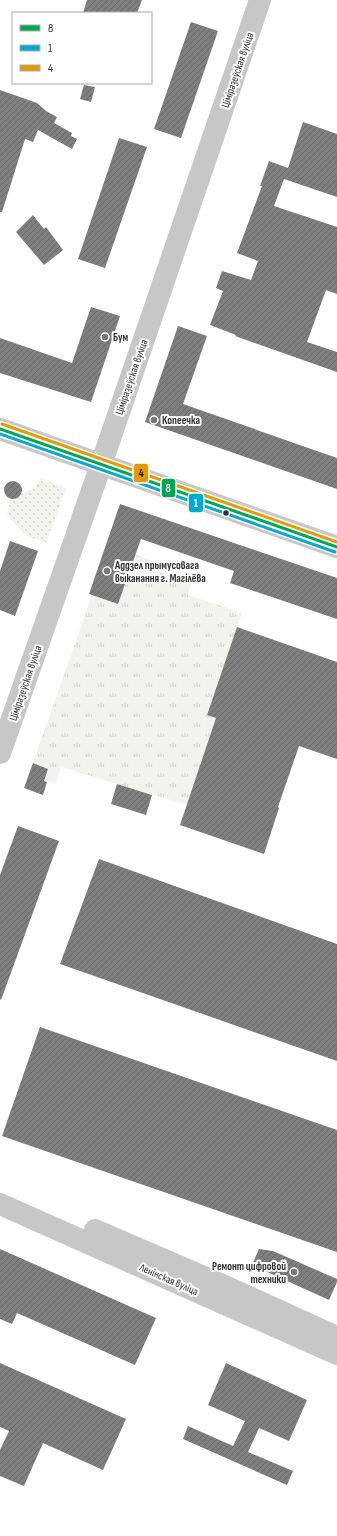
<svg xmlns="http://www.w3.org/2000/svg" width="337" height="1536" font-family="'Sofia Sans Condensed',sans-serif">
<defs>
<pattern id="grass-dots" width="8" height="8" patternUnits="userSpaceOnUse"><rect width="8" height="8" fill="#f1f4ed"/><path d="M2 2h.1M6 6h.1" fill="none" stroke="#cfd2cc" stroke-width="1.8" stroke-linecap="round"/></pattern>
<pattern id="park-tufts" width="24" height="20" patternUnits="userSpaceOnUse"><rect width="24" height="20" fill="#f1f4ed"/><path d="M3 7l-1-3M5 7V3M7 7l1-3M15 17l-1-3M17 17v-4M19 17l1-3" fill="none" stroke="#cfd2cc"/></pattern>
<pattern id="building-hatch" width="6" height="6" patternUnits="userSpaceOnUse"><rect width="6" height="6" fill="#7f7f7f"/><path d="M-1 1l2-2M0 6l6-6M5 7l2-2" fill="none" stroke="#686868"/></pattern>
</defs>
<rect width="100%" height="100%" fill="#fff"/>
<path fill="url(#grass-dots)" d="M40,478L66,488L46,543L24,534L7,515L10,499L36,487Z"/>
<path fill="url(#park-tufts)" d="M135,554L192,577L188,595L242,613L207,714L216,718L187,805L61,767L55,783L44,781L48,769L33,763L92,595L118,604Z"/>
<path fill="url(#building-hatch)" d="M87,0H142L137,13H83Z
M191,22L218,31L181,138L154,129Z
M84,85L95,87L91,102L80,99Z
M0,90L37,103L46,111L57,117L54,123L72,133L71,136L77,139L72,149L38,130L33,142L25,139L2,212H0Z
M303,122L337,134V197L284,179L274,206L337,227V294L326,290L307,342L337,352V372L235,336L236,335L210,325L223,291L216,288L222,271L251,280L258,261L237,253L262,186H260L269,161L288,168Z
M119,138L147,147L105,268L78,259Z
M33,215L44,229L46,227L63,250L44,265L16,232Z
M91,307L120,316L91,402L0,373V338L72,363Z
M178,326L207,336L183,404L337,458V489L145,422Z
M4 490a9 9 0 1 1 18 0a9 9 0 1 1-18 0Z
M120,504L337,578V619L230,583L234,571L141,539L118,604L89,594Z
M10,541L38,551L15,616L0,610V571Z
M237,627L337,662V759L299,746L278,807L279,808L264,854L180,825L216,718L207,715Z
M33,763L48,769L44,781L47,782L43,795L24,788Z
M117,784L152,795L146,815L111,804Z
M18,826L59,841L1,1000L0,999V875Z
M99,859L337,944V1061L60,964Z
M40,1027L337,1130V1252L2,1136Z
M0,1249L156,1318L135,1365L17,1313L12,1324L0,1319Z
M259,1249L273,1251L337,1279V1282L329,1300L252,1265Z
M0,1363L126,1419L103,1470L43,1443L24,1486L0,1476V1450L9,1431L0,1427Z
M226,1363L307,1400L289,1441L259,1428L248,1452L293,1471L287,1485L183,1439L188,1426L233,1446L245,1421L208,1405Z"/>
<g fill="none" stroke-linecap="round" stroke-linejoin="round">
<path stroke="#c7c7c7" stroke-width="22" d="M0,429L337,547
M0,753L101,465L260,0
M0,1204L337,1354
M95,1230L227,1287L337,1337"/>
<defs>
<path id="bus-1" d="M0,429L337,547"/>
<path id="bus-2" d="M0,434L335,552"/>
<path id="bus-3" d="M2,424L337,542"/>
</defs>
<use href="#bus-1" stroke="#fff" stroke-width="6"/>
<use href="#bus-2" stroke="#fff" stroke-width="6"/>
<use href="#bus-3" stroke="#fff" stroke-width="6"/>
<use href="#bus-1" stroke="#00a651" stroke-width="3"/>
<use href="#bus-2" stroke="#00a9ce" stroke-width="3"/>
<use href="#bus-3" stroke="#e39a05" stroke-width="3"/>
</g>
<g fill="#787878" stroke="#fff" stroke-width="1.5">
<circle cx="105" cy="337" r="4"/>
<circle cx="154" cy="420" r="4"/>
<circle cx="107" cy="571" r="4"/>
<circle cx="294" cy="1272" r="4"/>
</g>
<circle fill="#2f2f2f" stroke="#fff" stroke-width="1.5" cx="226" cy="513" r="3.5"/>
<g text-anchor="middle" stroke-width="4" stroke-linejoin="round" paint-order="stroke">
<g font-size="11" fill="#2f2f2f" stroke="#fff">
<text transform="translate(237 70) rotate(-71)" y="4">Ціміразеўская вуліца</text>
<text transform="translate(131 377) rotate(-71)" y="4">Ціміразеўская вуліца</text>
<text transform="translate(25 683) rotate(-71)" y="4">Ціміразеўская вуліца</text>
<text transform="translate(169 1279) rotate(24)" y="4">Ленінская вуліца</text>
</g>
<g font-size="11" font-weight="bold" fill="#2f2f2f" stroke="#fff" text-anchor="start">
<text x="113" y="341">Бум</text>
<text x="162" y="424">Копеечка</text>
<text x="115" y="569">Аддзел прымусовага<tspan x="115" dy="13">выканання г. Магілёва</tspan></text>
<text x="286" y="1270" text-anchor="end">Ремонт цифровой<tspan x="286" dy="13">техники</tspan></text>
</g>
</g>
<g stroke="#fff" stroke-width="1.5">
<rect x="133" y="463" width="16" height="20" rx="4" fill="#e39a05"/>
<rect x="161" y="478" width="15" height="20" rx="4" fill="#00a651"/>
<rect x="188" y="493" width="16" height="20" rx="4" fill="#00a9ce"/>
</g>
<g font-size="11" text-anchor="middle" font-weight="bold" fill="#fff">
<text x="168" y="492">8</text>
<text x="196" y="507">1</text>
</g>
<g font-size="11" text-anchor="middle" font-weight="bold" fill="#111">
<text x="141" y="477">4</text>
</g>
<rect x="12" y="12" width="140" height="72" fill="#ffffff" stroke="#acacac"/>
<rect x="20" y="25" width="20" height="6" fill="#00a651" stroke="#acacac"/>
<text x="48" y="32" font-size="12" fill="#2f2f2f">8</text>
<rect x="20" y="45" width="20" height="6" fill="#00a9ce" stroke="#acacac"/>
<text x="48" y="52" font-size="12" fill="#2f2f2f">1</text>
<rect x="20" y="65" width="20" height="6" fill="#e39a05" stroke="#acacac"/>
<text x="48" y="72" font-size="12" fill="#2f2f2f">4</text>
</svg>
